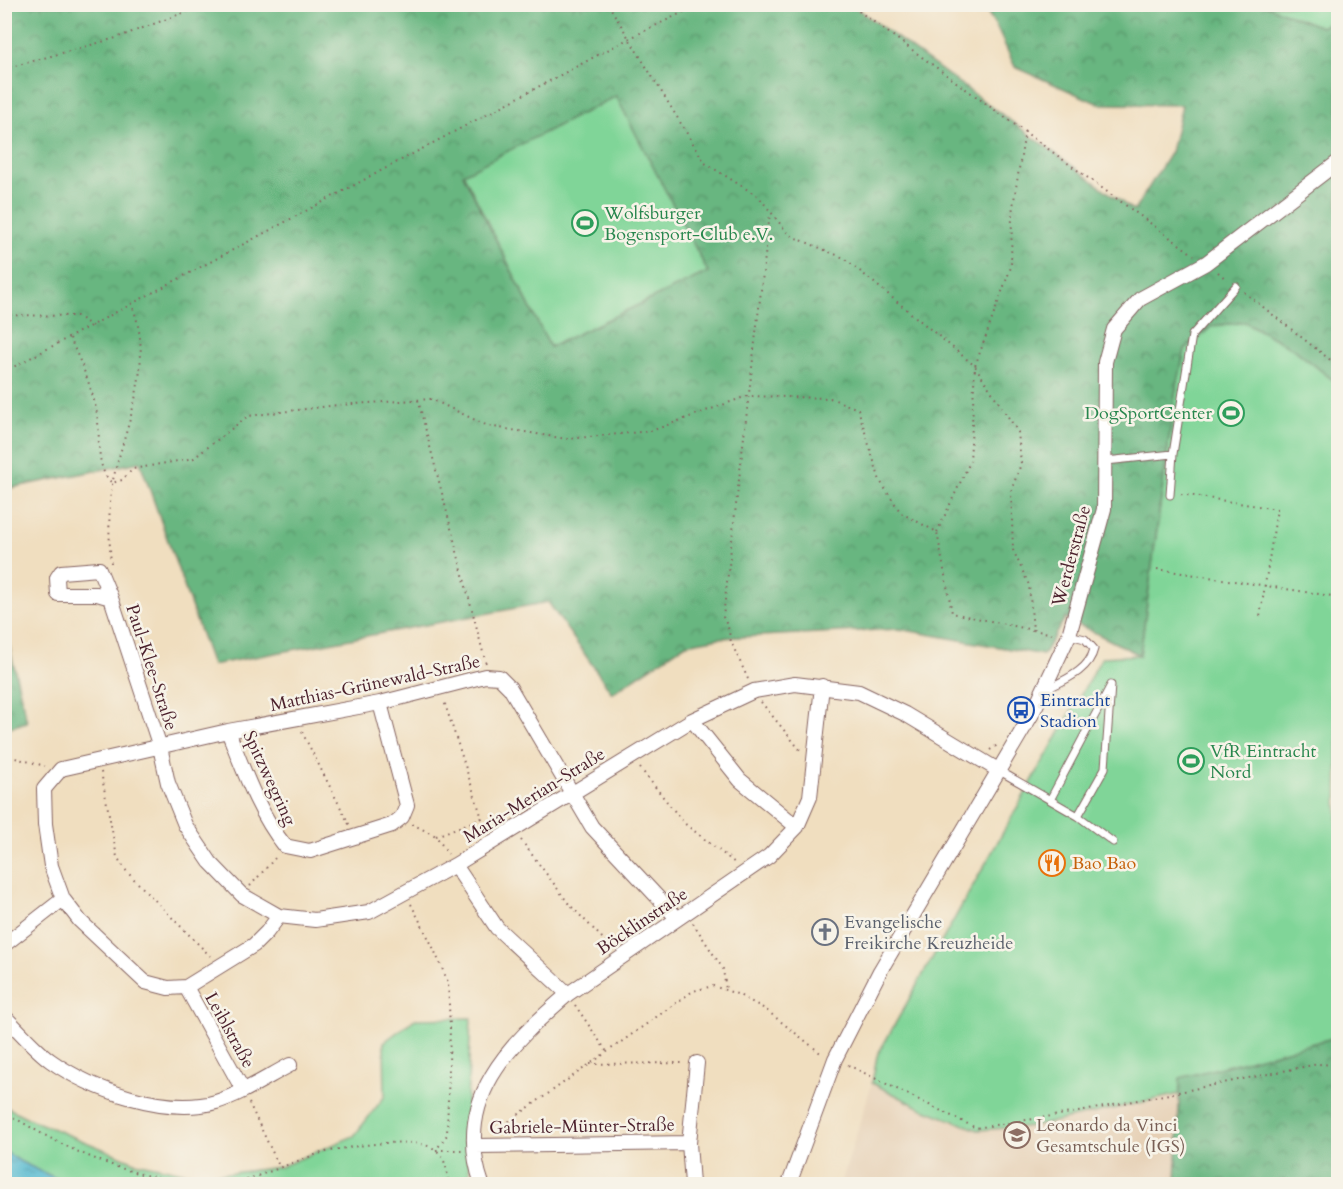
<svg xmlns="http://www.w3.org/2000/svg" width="1343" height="1189" font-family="Cardo,serif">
<defs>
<pattern id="forest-crowns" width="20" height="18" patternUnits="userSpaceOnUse" patternTransform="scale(1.5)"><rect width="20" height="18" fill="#68b680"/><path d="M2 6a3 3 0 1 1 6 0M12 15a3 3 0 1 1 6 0" fill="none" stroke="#589369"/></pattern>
<pattern id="water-ripples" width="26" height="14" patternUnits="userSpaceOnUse" patternTransform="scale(1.5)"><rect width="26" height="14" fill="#52b9d0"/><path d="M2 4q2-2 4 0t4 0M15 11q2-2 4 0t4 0" fill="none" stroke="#4696a9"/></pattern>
</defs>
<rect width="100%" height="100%" fill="#f7f3e8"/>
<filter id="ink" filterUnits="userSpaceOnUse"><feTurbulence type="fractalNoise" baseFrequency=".0167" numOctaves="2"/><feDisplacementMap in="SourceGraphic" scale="12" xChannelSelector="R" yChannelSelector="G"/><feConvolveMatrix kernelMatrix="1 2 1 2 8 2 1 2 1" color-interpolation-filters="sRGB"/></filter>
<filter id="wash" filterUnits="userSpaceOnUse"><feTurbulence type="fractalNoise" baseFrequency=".008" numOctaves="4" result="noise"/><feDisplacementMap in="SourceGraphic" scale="24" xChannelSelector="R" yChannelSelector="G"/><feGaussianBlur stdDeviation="1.35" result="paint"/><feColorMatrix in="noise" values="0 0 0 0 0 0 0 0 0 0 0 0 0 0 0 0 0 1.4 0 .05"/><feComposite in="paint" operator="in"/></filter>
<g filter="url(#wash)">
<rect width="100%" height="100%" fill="#f0debf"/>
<path fill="#e6d0b5" d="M872,1083L923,1109L978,1130L1035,1126L1180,1094L1176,1184H841Z"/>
<path fill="#80d598" stroke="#657a62" stroke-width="1.5" d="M1262,5H1338V18L1321,27Z
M617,96L708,272L550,347L463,173Z
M1245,322L1295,350L1338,384L1337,1037L1181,1078L1180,1094L1035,1126L978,1130L923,1109L872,1083L877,1056L1102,657L1140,655L1175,394L1185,350L1212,326Z
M471,1018L467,1104L470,1184H5L4,1106L34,1121L135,1162L192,1174L232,1173L280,1167L354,1136L385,1096L384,1042L415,1019Z"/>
<path fill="url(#forest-crowns)" stroke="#596a56" stroke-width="1.5" fill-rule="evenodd" d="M1262,4L1321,27L1338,18V384L1295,350L1245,322L1212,326L1185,350L1175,394L1140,655L1065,618L1043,655L899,629L719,638L686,644L612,693L548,602L212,665L140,462L5,489V5H852L1134,211L1171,152L1182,105L1099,104L1015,67L996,26L983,5ZM616,96L708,272L550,347L463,174Z
M4,624L27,722L5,729H4Z
M1338,1025V1184H1176L1180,1078L1337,1037Z"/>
<path fill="url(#water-ripples)" stroke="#4e6c7e" stroke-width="1.5" d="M4,1151L21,1162L68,1184H5Z"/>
</g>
<g filter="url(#ink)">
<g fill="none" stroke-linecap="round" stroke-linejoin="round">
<defs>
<path id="service" d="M1106,461L1173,454L1192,335L1236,286
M1170,495L1173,454
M1045,690C1064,680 1089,671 1094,649L1085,639L1069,635
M998,770L1078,816L1113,842
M1050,800L1111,685L1105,768L1078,816"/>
<path id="minor" d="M111,598L97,594H58L57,578L61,572L99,569L111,598L160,747L168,783L185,825L210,862L242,895L279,916L315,920L369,912L455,865L692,720L754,691L795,684L859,692L905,714L998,770
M692,720L740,780L797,827
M228,731C244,771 258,812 285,846L310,851L392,825L402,817L407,805L380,703
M455,865L497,928L568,994
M279,916L267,932L254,945L186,987L168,988L145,982L80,921L63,899L51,866L45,824L44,789L61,769L228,731L380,703L485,676L499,677L510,688L592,827L677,918
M4,945L63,899
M186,987L243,1090
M4,1016C19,1030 34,1049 51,1061C92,1090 166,1116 216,1102C242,1094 267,1077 290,1065
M475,1146L689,1143
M482,1184C452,1099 509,1045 568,994L769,856L797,827L810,797L822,686
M692,1184L689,1143L697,1063
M789,1184L835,1059L880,971L1032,714L1069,635L1104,509L1105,362L1114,329L1140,299L1206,263L1338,162"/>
</defs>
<use href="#service" stroke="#84625f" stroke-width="9"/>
<use href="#minor" stroke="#84625f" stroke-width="16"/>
<path stroke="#84625f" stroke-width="2" stroke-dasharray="1.5 4.5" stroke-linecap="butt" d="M849,4L1194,255
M4,69L116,38L207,4
M1218,272L1227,280
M1244,292L1338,366
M4,315L77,316L92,326
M70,338C81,364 95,392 98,422C100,442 96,469 112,483L122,480L133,469L194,458L248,416L338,405L431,399L488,426L567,439L651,431L747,396L830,398L858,409L880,481L901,513L937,532L952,613L1033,630L1029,585L1013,550L1011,491L1021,464L1018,432L975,366L844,258L789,235L759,197L705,163L608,4
M4,372L628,39L700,4
M418,400L486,664
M1181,494L1277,509L1260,617
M937,532L970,462L975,366L1011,267L1012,213L1025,131
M111,563C109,540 108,503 113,480C127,421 155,365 132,305
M1157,569L1338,597
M1033,630L1054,634
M748,679L731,642L728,627L723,617L770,213
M761,702L801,751
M302,732L350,826
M990,750L999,744
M4,755L45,766
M640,768L684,823L735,863
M101,772L117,857L127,872L210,956
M412,824L436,836L448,854
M436,836L482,818L444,701
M521,840L569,904L612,948
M250,886L276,857
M411,904L432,945L448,982L450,1028L447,1135L436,1150
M693,923L723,969L726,990
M575,1005L607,1052
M590,1064L683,1063
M848,1065L976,1128L1084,1111L1318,1064L1338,1065
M249,1103L279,1166
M4,1111C66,1151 138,1183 213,1184C251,1184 285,1163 322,1153C345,1147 419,1134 437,1151C447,1161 447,1172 449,1184
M494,1132L693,991L713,986L737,994L765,1009L823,1055
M436,1150H463"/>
<use href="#service" stroke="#fff" stroke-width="7"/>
<use href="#minor" stroke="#fff" stroke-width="14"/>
</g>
</g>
<defs>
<symbol id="stadium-ring" viewBox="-11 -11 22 22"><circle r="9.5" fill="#f7f3e8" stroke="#2e9e5b" stroke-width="1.5"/><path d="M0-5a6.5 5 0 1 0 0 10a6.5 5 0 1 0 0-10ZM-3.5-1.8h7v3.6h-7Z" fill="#2e9e5b"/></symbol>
<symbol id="bus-ring" viewBox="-11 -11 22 22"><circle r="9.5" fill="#f7f3e8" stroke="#1a4fb4" stroke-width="1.5"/><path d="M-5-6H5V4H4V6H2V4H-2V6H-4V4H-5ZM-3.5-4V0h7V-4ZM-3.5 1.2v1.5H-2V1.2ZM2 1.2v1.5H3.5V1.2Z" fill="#1a4fb4"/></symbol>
<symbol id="restaurant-ring" viewBox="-11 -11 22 22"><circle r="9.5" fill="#f7f3e8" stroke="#e8710a" stroke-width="1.5"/><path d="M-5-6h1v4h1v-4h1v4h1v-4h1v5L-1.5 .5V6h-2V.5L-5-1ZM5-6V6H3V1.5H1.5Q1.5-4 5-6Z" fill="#e8710a"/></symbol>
<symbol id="church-ring" viewBox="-11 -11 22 22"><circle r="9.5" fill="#f7f3e8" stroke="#6b7280" stroke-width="1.5"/><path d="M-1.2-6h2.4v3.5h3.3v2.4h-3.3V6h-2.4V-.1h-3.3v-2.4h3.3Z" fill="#6b7280"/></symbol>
<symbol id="school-ring" viewBox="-11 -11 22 22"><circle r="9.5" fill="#f7f3e8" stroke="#8d6e63" stroke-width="1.5"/><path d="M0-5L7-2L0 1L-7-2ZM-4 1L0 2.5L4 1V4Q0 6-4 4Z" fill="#8d6e63"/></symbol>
</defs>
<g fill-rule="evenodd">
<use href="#stadium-ring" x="570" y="208" width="30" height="30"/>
<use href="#stadium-ring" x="1216" y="398" width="30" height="30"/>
<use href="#bus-ring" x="1006" y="695" width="30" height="30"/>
<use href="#stadium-ring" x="1176" y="746" width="30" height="30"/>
<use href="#restaurant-ring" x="1037" y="848" width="30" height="30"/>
<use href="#church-ring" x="810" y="917" width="30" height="30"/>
<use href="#school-ring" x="1002" y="1120" width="30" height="30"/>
</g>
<g text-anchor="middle" stroke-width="5" stroke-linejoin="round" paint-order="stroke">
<g font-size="18" fill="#27864d" stroke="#f7f3e8" text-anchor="start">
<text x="604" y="219">Wolfsburger<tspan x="604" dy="21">Bogensport-Club e.V.</tspan></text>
<text x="1212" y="419" text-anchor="end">DogSportCenter</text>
<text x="1210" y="757">VfR Eintracht<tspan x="1210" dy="21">Nord</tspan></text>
</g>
<g font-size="18" fill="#4a1f2b" stroke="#f7f3e8">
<text transform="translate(1071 556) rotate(-75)" y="6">Werderstraße</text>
<text transform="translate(152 667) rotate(72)" y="6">Paul-Klee-Straße</text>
<text transform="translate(375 683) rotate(-12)" y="6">Matthias-Grünewald-Straße</text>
<text transform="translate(270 778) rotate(65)" y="6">Spitzwegring</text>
<text transform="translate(534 795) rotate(-32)" y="6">Maria-Merian-Straße</text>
<text transform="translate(642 921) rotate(-34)" y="6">Böcklinstraße</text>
<text transform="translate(230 1030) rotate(61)" y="6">Leiblstraße</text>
<text transform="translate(582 1126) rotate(-1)" y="6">Gabriele-Münter-Straße</text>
</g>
<g font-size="18" fill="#164399" stroke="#f7f3e8" text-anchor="start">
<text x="1040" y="706">Eintracht<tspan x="1040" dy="21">Stadion</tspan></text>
</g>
<g font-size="18" fill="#c56008" stroke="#f7f3e8" text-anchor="start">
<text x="1072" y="869">Bao Bao</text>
</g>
<g font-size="18" fill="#5b616d" stroke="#f7f3e8" text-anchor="start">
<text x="844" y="928">Evangelische<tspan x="844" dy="21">Freikirche Kreuzheide</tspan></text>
</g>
<g font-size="18" fill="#785e54" stroke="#f7f3e8" text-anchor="start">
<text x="1036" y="1131">Leonardo da Vinci<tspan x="1036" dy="21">Gesamtschule (IGS)</tspan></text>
</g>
</g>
<rect width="1343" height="1189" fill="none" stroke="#f7f3e8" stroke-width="24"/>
</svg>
